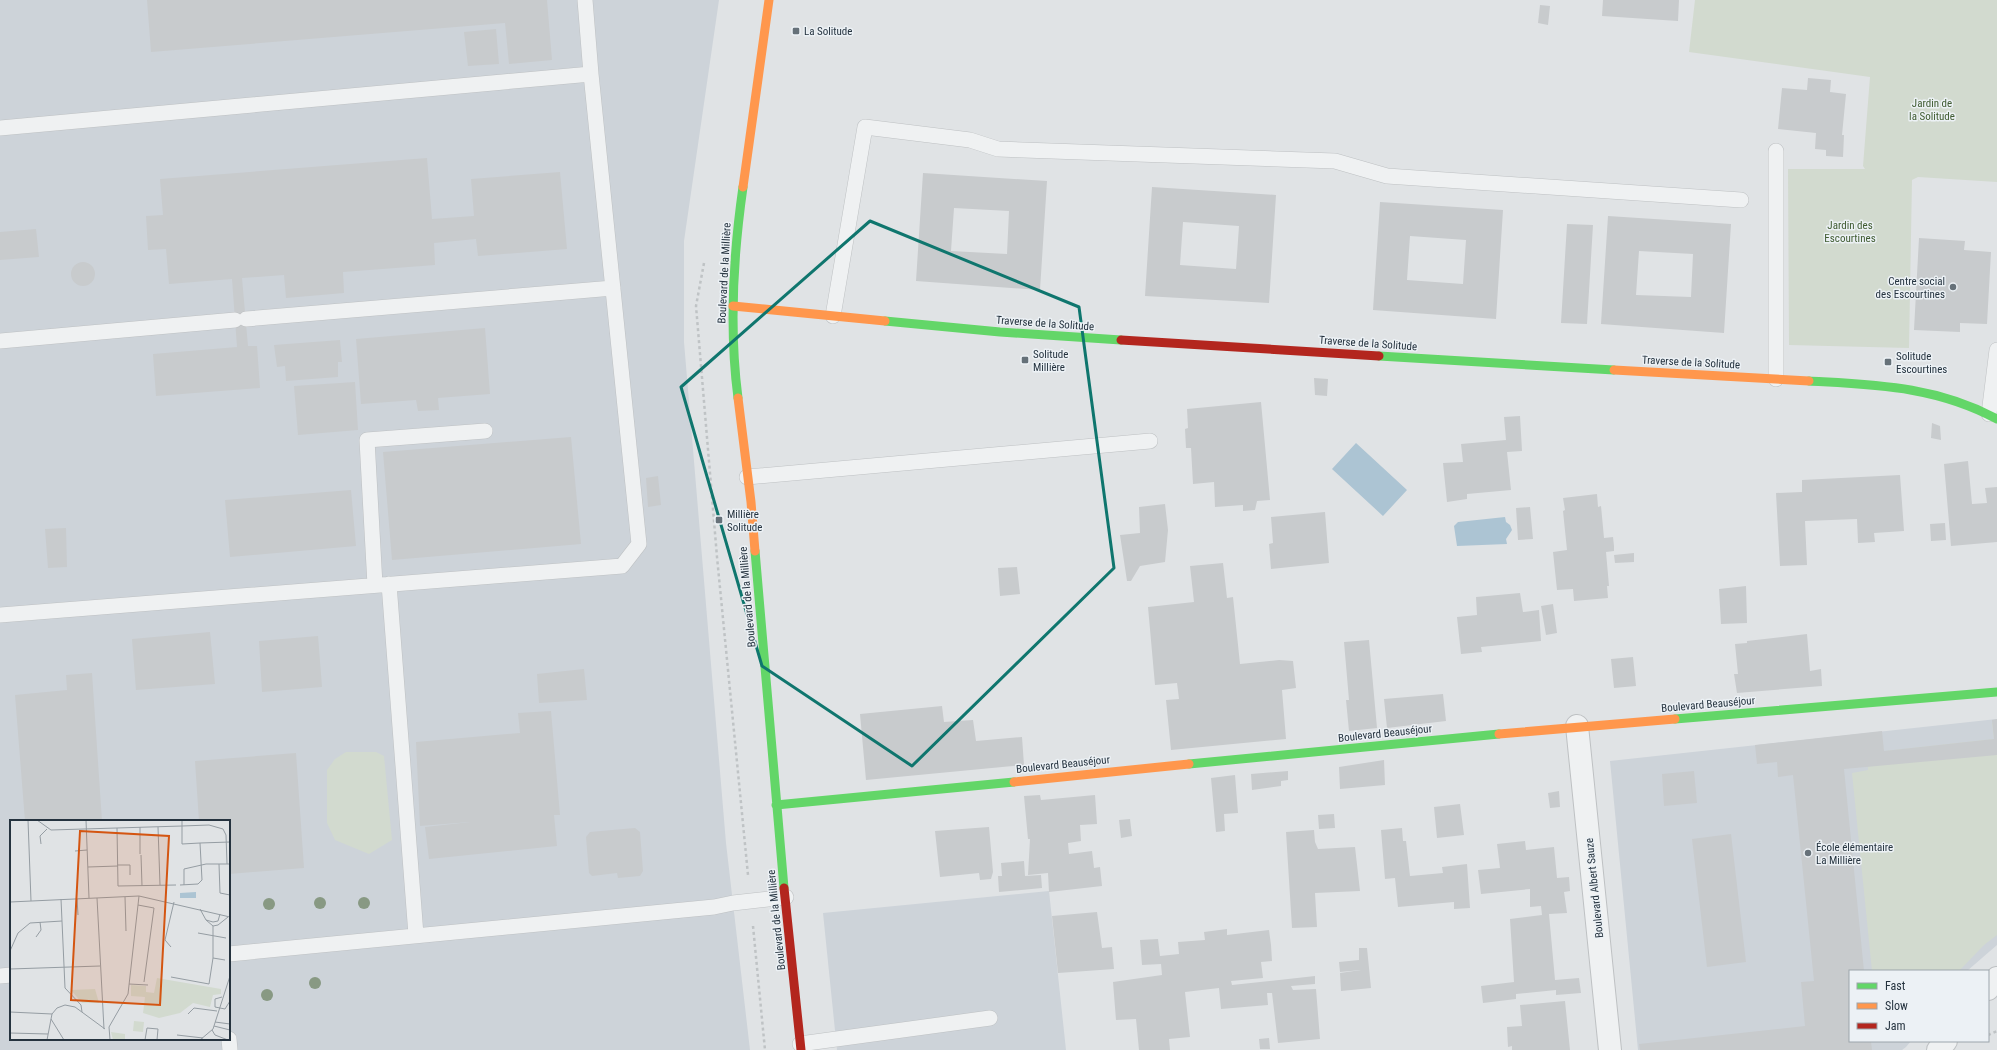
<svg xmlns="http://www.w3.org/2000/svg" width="1997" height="1050" font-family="'Roboto Condensed',sans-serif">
<rect width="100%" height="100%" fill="#e0e3e5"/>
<path fill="#cdd3d9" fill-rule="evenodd" d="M0,0H719L684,241V342L726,843L750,1050H0ZM11,821H229V1039H11Z
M1997,719V945L1967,971H1850V1041H1911L1906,1047L1902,1050H1638L1610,761Z
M1049,891L1066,1050H837L823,913Z"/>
<path fill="#d2dacf" d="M1695,0H1997V182L1918,177L1912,180L1909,348L1789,345L1788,169H1865L1863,166L1870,77L1689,52Z
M1992,723H1997V935L1984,945L1959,971H1872L1852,773L1868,770L1867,753L1994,739Z
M346,752H376L384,756L392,840L369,854L335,840L327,823V770L335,759Z"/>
<path fill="#acc4d3" d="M1356,443L1407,490L1383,516L1332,469Z
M1505,517L1506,522L1510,525L1512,530L1506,539L1507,544L1457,546L1454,526L1458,522Z"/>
<path fill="#c8cbcd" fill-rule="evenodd" d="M147,0H547L552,60L509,64L505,23L151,52Z
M1603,0H1679L1678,21L1602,16Z
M1540,5L1550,6L1548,25L1538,23Z
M496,29L499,64L468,66L464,32Z
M1808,78L1831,80L1830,92L1846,94L1842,135H1844L1843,157L1826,156V150L1815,149L1816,133L1778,129L1782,88L1807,90Z
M427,158L432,219L474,216L471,179L560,172L567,249L478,256L476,239L434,243L435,265L343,272L344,293L286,298L284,275L242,278L248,346H257L260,388L156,396L153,354L237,347L232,279L169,284L166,249L148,250L146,216L163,215L160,179Z
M923,173L1047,181L1040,290L916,281ZM954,208L1009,211L1007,254L951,251Z
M1152,187L1276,195L1269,303L1145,296ZM1183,222L1239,226L1236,269L1180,265Z
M1380,202L1503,210L1496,319L1373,310ZM1410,236L1466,240L1463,284L1407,280Z
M1608,216L1731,224L1724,333L1601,324ZM1639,251L1693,254L1691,297L1636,295Z
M1567,224L1593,225L1587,324L1561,323Z
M36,229L39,257L0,260V232Z
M1919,238L1965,241L1964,250L1991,252L1987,324L1960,323V332L1914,330Z
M71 274a12 12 0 1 1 24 0a12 12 0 1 1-24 0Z
M485,328L490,394L438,398L439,410L418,411L416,400L361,404L356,339Z
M340,340L342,362H338V377L286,381L285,366L277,367L274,345Z
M1314,378L1328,379L1327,396L1315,395Z
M355,382L358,430L298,435L294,386Z
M1261,402L1270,500L1257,501L1255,510L1243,511V505L1215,507L1214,482L1193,484L1191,448H1186L1185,429L1188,428L1187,409Z
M1520,416L1522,451L1507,452L1511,490L1467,494V499L1447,502L1443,463L1463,462L1461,444L1506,440L1504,417Z
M1932,423L1940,426L1941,440L1931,438Z
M571,437L581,544L392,560L383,452Z
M1968,461L1972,504L1987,503L1985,488L1997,487V542L1951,546L1944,464Z
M1900,475L1904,531L1874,533L1875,542L1858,543L1857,519L1805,521L1807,565L1780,566L1776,493L1802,492V480Z
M658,476L661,505L648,507L646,478Z
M351,490L356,546L230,557L225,500Z
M1597,494L1598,507L1601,506L1604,538L1613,537L1614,546V551L1606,552L1609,586H1607L1608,598L1574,601L1573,589L1557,590L1553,552L1567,550L1563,511L1565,510L1563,498Z
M1165,504L1168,530L1165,562L1140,566L1131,581H1127L1120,535L1140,533L1139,507Z
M1530,507L1533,539L1518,540L1516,508Z
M1325,512L1329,563L1271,569L1269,544L1273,543L1271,517Z
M1945,523L1946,540L1931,541L1930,524Z
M66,528L67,567L48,568L45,529Z
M1634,553V562L1615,563L1614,555Z
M1223,563L1227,598L1233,597L1240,664L1279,660L1293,661L1296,688L1282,690L1286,739L1171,750L1166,700L1179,699L1177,683L1155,685L1148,607L1194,602L1190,566Z
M1017,567L1020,594L1000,596L998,568Z
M1746,586L1747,623L1721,624L1719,589Z
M1520,593L1523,612L1539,610L1541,641L1481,647L1482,652L1461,654L1457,617L1477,615L1476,597Z
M1553,604L1557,633L1546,635L1541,606Z
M210,632L215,684L136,690L132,639Z
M1807,634L1810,671L1821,669L1822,686L1737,693L1734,674H1738L1735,644L1747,643V641Z
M318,636L322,687L262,692L259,641Z
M1369,640L1377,728L1349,731L1346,700H1349L1344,642Z
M1633,657L1636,686L1614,688L1611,659Z
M584,669L587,700L539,703L537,674Z
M92,673L102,821H25L15,695L67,690L66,675Z
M1443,694L1446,721L1387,728L1384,699Z
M942,706L944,722L973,720L976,741L1022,737L1024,765L866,780L860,714Z
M551,711L560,815H554L557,846L429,859L425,827L470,822L420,826L416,742L520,733L518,713Z
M1997,719V755L1844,769L1864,971H1850V1041H1871L1872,1050H1640L1639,1044L1805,1026L1801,982L1814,981L1793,775L1778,777L1777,762L1757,764L1755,745L1882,731L1884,751L1994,739L1992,720Z
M296,753L304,868L229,874V821H199L195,761Z
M1384,760L1385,785L1340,789L1339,767Z
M1288,771V780L1281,781V786L1252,790L1251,774Z
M1694,771L1697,803L1664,806L1662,774Z
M1235,775L1238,813L1224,814L1225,831L1216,832L1211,778Z
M1559,791L1560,807L1550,808L1548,793Z
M1040,795L1041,800L1095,795L1097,824L1080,825L1081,841L1068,843L1069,854L1092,851L1094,868L1100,867L1102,886L1049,892L1048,873L1028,875L1030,839H1028L1024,796Z
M1460,804L1464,835L1437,838L1434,807Z
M1334,814L1335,828L1319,829L1318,815Z
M1130,819L1132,836L1121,838L1119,820Z
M989,827L993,872L991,879L980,880L979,873L940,877L935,831Z
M635,828L640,832L643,871L640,876L618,878L617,873L592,876L589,873L586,837L590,832Z
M1402,828L1403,841H1406L1410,876L1443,873L1442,867L1467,864L1470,908L1454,909V902L1398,907L1395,878L1385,879L1381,830Z
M1314,830L1315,842L1318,849L1355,847L1360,891L1315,893L1317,927L1292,928L1286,832Z
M1731,834L1746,962L1707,967L1692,839Z
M1525,841L1526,850L1554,847L1557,878L1569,877L1570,891L1564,892L1567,913L1549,914L1555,980L1579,978L1581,993L1556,995V990L1516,994V999L1483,1003L1481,986L1514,982L1510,919L1542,915L1541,906L1530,907V889L1481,894L1478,870L1500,868L1497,844Z
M1024,861L1025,876L1041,875L1042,888L999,892L998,876H1002L1001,863Z
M1097,912L1102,948L1112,947L1114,969L1058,973L1052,916Z
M1227,929V935L1269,930L1271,945L1272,961L1261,962L1263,978L1231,981L1232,985L1315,976V984L1291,986L1293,990L1316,989L1320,1039L1278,1043L1272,993H1267L1268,1005L1221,1009L1219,988L1185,992L1190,1037L1169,1039L1170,1050H1139L1136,1019L1116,1020L1113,982L1162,975L1161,964L1142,965L1140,940L1158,939L1160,956L1179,954L1178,942L1205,940L1204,932Z
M1359,948H1367L1371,988L1341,991L1340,973L1361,970L1340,972L1339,962L1359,960Z
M1565,1001L1570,1050H1512V1046L1508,1047L1507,1027L1522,1026L1520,1005Z
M1269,1038L1270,1049H1260L1259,1039Z"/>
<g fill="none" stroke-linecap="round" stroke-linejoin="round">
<defs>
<path id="lane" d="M0,128L591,74
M833,316L865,127L970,140L998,149L1335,161L1387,176L1741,200
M246,319L613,288
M0,341L235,320
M1776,379V151
M1989,414L1997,350
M747,477L1150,441
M389,584L416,935
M375,585L367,440L485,431
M0,615L622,566L639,544L591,74L585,0
M229,954L714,907L733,903L786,897
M0,976L11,975
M229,1039L230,1050
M800,1044L990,1018"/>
<path id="street" d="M1577,726L1610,1050
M1988,989L1997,978
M1938,1050L1946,1041"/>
</defs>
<use href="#lane" stroke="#bec1c3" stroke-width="16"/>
<use href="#street" stroke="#bec1c3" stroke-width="24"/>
<path stroke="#bfc3c5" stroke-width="2.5" stroke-dasharray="3 3" stroke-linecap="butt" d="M704,263L696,306L717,557L748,875
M753,926L765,1050
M1988,1035L1997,1031"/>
<use href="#lane" stroke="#eff1f2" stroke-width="15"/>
<use href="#street" stroke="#eff1f2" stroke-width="22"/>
<path stroke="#63d668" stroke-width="9" d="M885,321L1000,332L1121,340
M1379,356L1614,370
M1809,381C1877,385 1935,386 1997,419
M738,398C729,329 733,257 743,187
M755,551L784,888
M1675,719L1997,692
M1189,764L1499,734
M776,805L1014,782"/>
<path stroke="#ff974d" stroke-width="9" d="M743,187L769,0
M733,306L885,321
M1614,370L1809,381
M738,398L751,502L755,551
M1499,734L1675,719
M1014,782L1189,764"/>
<path stroke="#b3261e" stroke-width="9" d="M1121,340L1379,356
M784,888L801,1050"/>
</g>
<g fill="#889983">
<circle cx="320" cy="903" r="6"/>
<circle cx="364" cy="903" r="6"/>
<circle cx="269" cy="904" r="6"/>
<circle cx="315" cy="983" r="6"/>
<circle cx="267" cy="995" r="6"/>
</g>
<path fill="none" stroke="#0f766e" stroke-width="3" stroke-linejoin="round" d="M870,221L1079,307L1114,568L912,766L762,666L681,387Z"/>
<g fill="#667179" stroke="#ecf1f5" stroke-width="1.5">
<rect x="792" y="27" width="8" height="8" rx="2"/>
<circle cx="1953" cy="287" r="4"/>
<rect x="1021" y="356" width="8" height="8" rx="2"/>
<rect x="1884" y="358" width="8" height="8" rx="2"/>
<rect x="715" y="516" width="8" height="8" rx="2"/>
<circle cx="1808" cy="853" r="4"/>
</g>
<g text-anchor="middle" stroke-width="3" stroke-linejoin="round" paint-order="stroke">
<g font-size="11" fill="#25333f" stroke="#ecf1f5" text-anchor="start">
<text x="804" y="35">La Solitude</text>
<text x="1945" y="285" text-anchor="end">Centre social<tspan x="1945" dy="13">des Escourtines</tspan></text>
<text x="1033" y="358">Solitude<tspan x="1033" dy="13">Millière</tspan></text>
<text x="1896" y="360">Solitude<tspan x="1896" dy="13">Escourtines</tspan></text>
<text x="727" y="518">Millière<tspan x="727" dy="13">Solitude</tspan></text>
<text x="1816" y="851">École élémentaire<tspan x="1816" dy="13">La Millière</tspan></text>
</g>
<g font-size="11" fill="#405c32" stroke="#ecf1f5">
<text x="1932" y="107">Jardin de<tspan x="1932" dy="13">la Solitude</tspan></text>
<text x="1850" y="229">Jardin des<tspan x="1850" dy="13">Escourtines</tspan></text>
</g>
<g font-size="11" fill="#25333f" stroke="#ecf1f5">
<text transform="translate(724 273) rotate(-87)" y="4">Boulevard de la Millière</text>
<text transform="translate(1045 323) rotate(4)" y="4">Traverse de la Solitude</text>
<text transform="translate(1368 343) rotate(4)" y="4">Traverse de la Solitude</text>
<text transform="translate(1691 362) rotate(3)" y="4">Traverse de la Solitude</text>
<text transform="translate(747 597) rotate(-95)" y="4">Boulevard de la Millière</text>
<text transform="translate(1708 704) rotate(-5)" y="4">Boulevard Beauséjour</text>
<text transform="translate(1385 733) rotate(-6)" y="4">Boulevard Beauséjour</text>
<text transform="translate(1063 764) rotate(-6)" y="4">Boulevard Beauséjour</text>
<text transform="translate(1594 888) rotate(-96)" y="4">Boulevard Albert Sauze</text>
<text transform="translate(776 920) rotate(-96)" y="4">Boulevard de la Millière</text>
</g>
</g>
<g transform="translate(10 820)">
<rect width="220" height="220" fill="#e0e3e5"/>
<path d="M147,158L211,169V174L203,175L200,187L183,183L170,193L149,198L133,193L135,177L121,176V165L136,166V172L144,173ZM85,169L89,183H72L61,170ZM124,201L134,202L133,212L123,211ZM101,212L115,214V220H103Z" fill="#d2dacf"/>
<path d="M186,72V78H170V73Z" fill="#acc4d3"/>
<path fill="none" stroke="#959da3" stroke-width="1" d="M18,0L21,81M27,0L41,10L172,6V24L190,23L192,60L188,64L170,65M76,0L79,78M172,0V6L199,5L213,9L216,15L217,44M130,7V34M148,7L150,65M107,8L108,66L166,65M190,23L220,22M31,24L30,16L37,9M65,31L77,30M131,35L132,66M209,44L210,73L220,75M107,45H120V55M78,47L108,46M174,65V49L196,44H220M115,77L116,111M87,78L94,209M51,79L55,168L71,185L72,192M67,79L68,95M0,82L129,76L220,97M128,85L144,88L134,162M190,89L196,100L203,102L208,101L210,94M196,100L203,106L208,105L218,97M188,113L216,118M26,117L31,110L30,102M161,127L155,120L164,82M0,131L8,113L20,103L52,101M203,138L215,140M0,149L90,146M161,157L199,164L203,138V106M119,164L138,165M212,177L205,179V187L215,189L220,181M0,192L42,194M178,194L184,188L207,191M41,199L54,220M205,202L220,204M204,206L220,210M202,210L205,215L218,220M0,213L38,214M167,215L193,218M37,220L42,194L47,188L55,185L65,187L95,209M100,220L99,207L118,174L129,76M135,220L137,208L148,209L147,220M190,220L203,209L220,156"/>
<path fill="#d45511" fill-opacity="0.15" stroke="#d45511" stroke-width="2" d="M70,11L159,16L150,185L61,180Z"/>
<rect width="220" height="220" fill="none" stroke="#25333f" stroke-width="2"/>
</g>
<rect x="1849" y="970" width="140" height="72" fill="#ecf1f5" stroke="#9ca5ac"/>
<rect x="1857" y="983" width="20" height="6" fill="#63d668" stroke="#9ca5ac"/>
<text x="1885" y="990" font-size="12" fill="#25333f">Fast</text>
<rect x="1857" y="1003" width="20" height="6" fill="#ff974d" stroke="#9ca5ac"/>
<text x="1885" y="1010" font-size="12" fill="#25333f">Slow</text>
<rect x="1857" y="1023" width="20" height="6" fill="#b3261e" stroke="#9ca5ac"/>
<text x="1885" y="1030" font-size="12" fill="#25333f">Jam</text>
</svg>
